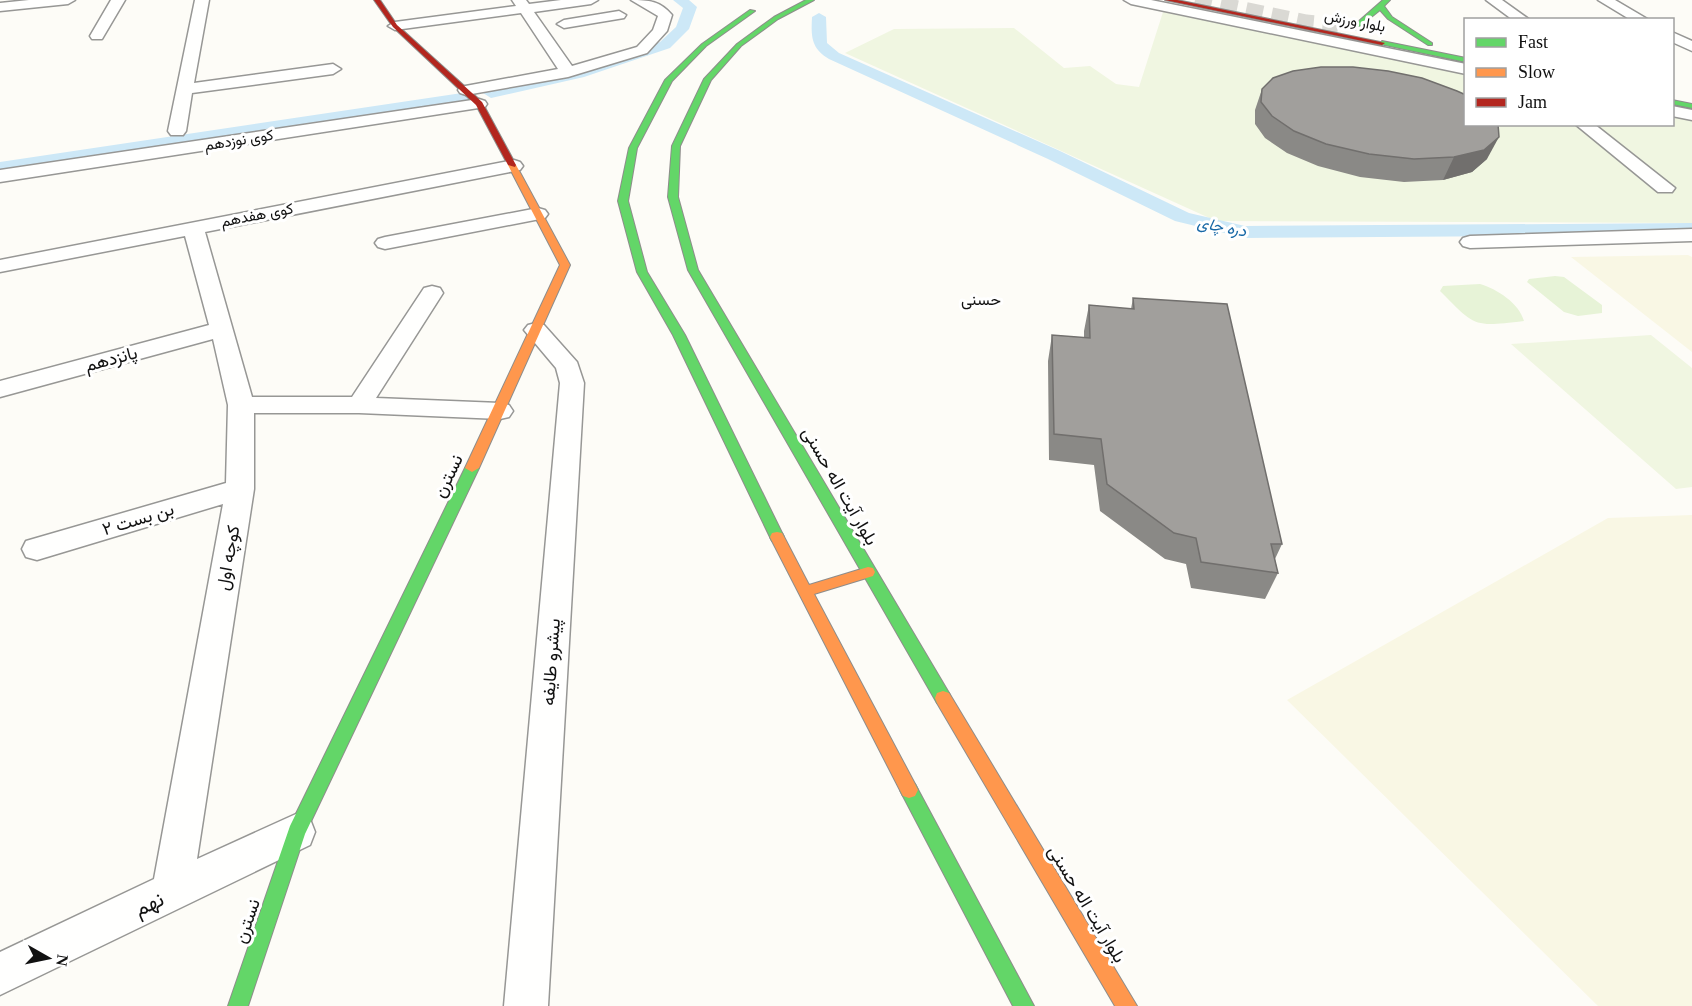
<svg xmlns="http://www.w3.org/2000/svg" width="1692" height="1006" font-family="'Times New Roman',Vazirmatn,serif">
<rect width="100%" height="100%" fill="#fdfcf7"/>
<path fill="#f9f7e4" d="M1688,255L1692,257V352L1571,257Z
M1692,515V1006H1598L1287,700L1608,518Z"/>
<path fill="#e7f3d7" d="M1555,276L1564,277L1602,305V313L1578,316L1564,312L1527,282L1529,279Z
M1480,284C1497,289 1519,303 1524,321C1472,327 1476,327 1440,291L1443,286Z"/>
<path fill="#f0f6e1" d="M1163,12L1465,73L1466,124H1672L1673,115L1692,119V223L1216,221L845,53L894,29L1014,28L1064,68L1090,66L1116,84L1139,87Z
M1651,335L1692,368V487L1676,489L1511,344Z"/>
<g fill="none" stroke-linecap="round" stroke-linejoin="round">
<path fill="#cde8f7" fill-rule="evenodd" d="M673,0H689L697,7L689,29L670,48L584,77L491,98L483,93L485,90L574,70L660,42L676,27L683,8Z
M819,13L826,17L827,43L839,53L1060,151L1189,213L1245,226L1692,223V235L1245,238L1175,221L1048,159L829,59C811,48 811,37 812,17Z
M462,93L468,95L470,98L468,101L0,174V162Z"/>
<path stroke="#dad9d4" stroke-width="17" stroke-dasharray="17 9" stroke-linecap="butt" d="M1195,0L1306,23L1338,26"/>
<defs>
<path id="street" d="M29,0H75L68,4L0,11V3Z
M111,0H125L102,39H92L90,36Z
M195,0H209L194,83L333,64L341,69L333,74L192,93L186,131L183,135H171L168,131Z
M512,0H526L529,4L561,0H598L591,4L534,12L572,66L637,47L653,30L658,16L631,0C649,0 660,1 672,15L667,31L647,53L568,77L466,95L460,93L458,90L460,87L558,69L521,13L395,30L388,26L395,22L516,6Z
M1124,0H1151L1466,64V74L1131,4Z
M1486,0H1502L1530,20H1513Z
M1598,0H1615L1649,20H1631Z
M619,11L626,15L624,18L564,28L557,24L564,20Z
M1672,32L1692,41V51L1672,42Z
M479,99L485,101L487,104L485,107L0,182V170Z
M1672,106L1692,110V120L1672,116Z
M1575,124H1594L1675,188L1672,192H1658Z
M514,160L520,162L523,166L520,170L205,232L252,397H352L424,288L432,286L440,288L443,293L376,398L500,403L509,405L513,411L509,417L500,419L359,413H254V489L197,859L296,814L310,819L315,832L310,845L0,995V952L154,879L223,504L37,560L26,557L22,549L26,541L226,483L228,405L213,339L0,397V381L209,325L185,236L0,272V260Z
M538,208L545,210L548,214L545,218L385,249L378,247L375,243L378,239L385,237Z
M1692,229V241L1470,248L1463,246L1460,242L1463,238L1470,236Z
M536,323L544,325L577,362L584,383L548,1006H504L560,383L556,368L524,330L528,325Z"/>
<path id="fast" d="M806,0H814L778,19L741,46L711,80L680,146L678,197L698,270L949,693L951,698L949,703L943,705L937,703L688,270L668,197L672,146L704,79L737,44L774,17Z
M1383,0H1390L1384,6L1392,17L1432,43V45H1428L1388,19L1380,10L1355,30H1351V28Z
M750,10L755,11L706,46L672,81L637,148L628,201L647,272L685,335L784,537L782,541H772L770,537L673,335L637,272L618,201L629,148L665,80L702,44Z
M1382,41L1466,58V62L1380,44Z
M1672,100L1692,104V108L1672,104Z
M472,464L479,468L305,834L248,1006H228L290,826L465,468Z
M909,782L915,784L1034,1006H1013L903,796L900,790L903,784Z"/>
<path id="slow" d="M512,162L516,165L570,265L479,468L472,472L465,468L560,265L508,165Z
M777,532L782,533L809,585L868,567L873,568L875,572L873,576L814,594L915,784L918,790L915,796L909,798L903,796L770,537L772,533Z
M943,691L949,693L1137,1006H1115L937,703L935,698L937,693Z"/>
<path id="jam" d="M374,0H380L397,25L482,102L516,165L515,167L508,165L476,105L393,27Z
M1165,0H1177L1385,43L1382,45Z"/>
</defs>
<use href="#street" stroke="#979795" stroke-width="3"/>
<use href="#fast" stroke="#8e8d8b" stroke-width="2"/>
<use href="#slow" stroke="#8e8d8b" stroke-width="2"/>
<use href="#jam" stroke="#8e8d8b" stroke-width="2"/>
<use href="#street" fill="#fffffe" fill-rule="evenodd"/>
<use href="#fast" fill="#63d668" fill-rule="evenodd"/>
<use href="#slow" fill="#ff974d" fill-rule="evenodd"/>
<use href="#jam" fill="#b3261e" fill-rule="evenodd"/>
</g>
<path fill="#8a8986" d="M1262,89L1487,159L1472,172L1443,180L1404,182L1360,177L1318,166L1287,153L1265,138L1255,124V110Z
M1133,298L1282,544L1275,559L1278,573L1265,599L1191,588L1186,564L1165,559L1100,511L1094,465L1049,460L1048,361L1052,335L1084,338V331L1089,305L1131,309Z"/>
<path fill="#716f6d" d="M1499,137L1487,159L1472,172L1443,180L1454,157Z"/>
<path fill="#a19f9c" stroke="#716f6d" stroke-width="1.5" d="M1321,67H1353L1388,71L1422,78L1457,91L1466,95V124H1498L1499,137L1484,150L1454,157L1414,159L1369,154L1326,144L1294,131L1272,116L1261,102L1262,89L1273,78L1293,71Z
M1133,298L1227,304L1282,544H1271L1278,573L1201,562L1196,538L1174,533L1107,484L1101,439L1054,434L1052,335L1090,338L1089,305L1134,309Z"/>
<g text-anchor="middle" stroke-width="6" stroke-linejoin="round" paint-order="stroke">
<g font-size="15" fill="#111" stroke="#fff">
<text transform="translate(1355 21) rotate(11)" y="5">بلوار ورزش</text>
<text transform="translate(239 140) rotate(-9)" y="5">کوی نوزدهم</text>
<text transform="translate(257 215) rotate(-11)" y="5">کوی هفدهم</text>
</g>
<g font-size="16" font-style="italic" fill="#1768a6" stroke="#fff">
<text transform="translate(1222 226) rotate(11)" y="6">دره چای</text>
</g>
<g font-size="16" fill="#111" stroke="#fff">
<text x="981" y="305">حسنی</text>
</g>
<g font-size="18" fill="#111" stroke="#fff">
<text transform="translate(111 359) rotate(-15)" y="6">پانزدهم</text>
<text transform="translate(448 476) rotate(-64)" y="6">نسترن</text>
<text transform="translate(840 486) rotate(60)" y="6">بلوار آیت اله حسنی</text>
<text transform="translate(138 519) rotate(-17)" y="6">بن بست ۲</text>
<text transform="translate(228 558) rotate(-80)" y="6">کوچه اول</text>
<text transform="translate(551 662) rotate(-86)" y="6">پیشرو طایفه</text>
<text transform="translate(1087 904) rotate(59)" y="6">بلوار آیت اله حسنی</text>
<text transform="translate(247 921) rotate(-71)" y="6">نسترن</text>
</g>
<g font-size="21" fill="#111" stroke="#fff">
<text transform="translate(149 904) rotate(-25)" y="7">نهم</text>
</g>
</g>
<rect x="1464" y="18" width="210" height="108" fill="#ffffff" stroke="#a0a0a0" stroke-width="1.5"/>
<rect x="1476" y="38" width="30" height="9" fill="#63d668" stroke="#a0a0a0" stroke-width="1.5"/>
<text x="1518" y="48" font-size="18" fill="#111111">Fast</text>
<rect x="1476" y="68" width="30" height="9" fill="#ff974d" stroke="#a0a0a0" stroke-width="1.5"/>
<text x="1518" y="78" font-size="18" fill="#111111">Slow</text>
<rect x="1476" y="98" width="30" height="9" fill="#b3261e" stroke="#a0a0a0" stroke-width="1.5"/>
<text x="1518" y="108" font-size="18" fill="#111111">Jam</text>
<g transform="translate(48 958) rotate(99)" stroke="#ffffff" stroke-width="4.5" paint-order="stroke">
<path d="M0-4.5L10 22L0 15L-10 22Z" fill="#111111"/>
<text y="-9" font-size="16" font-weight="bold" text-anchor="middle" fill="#111111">N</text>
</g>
</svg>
